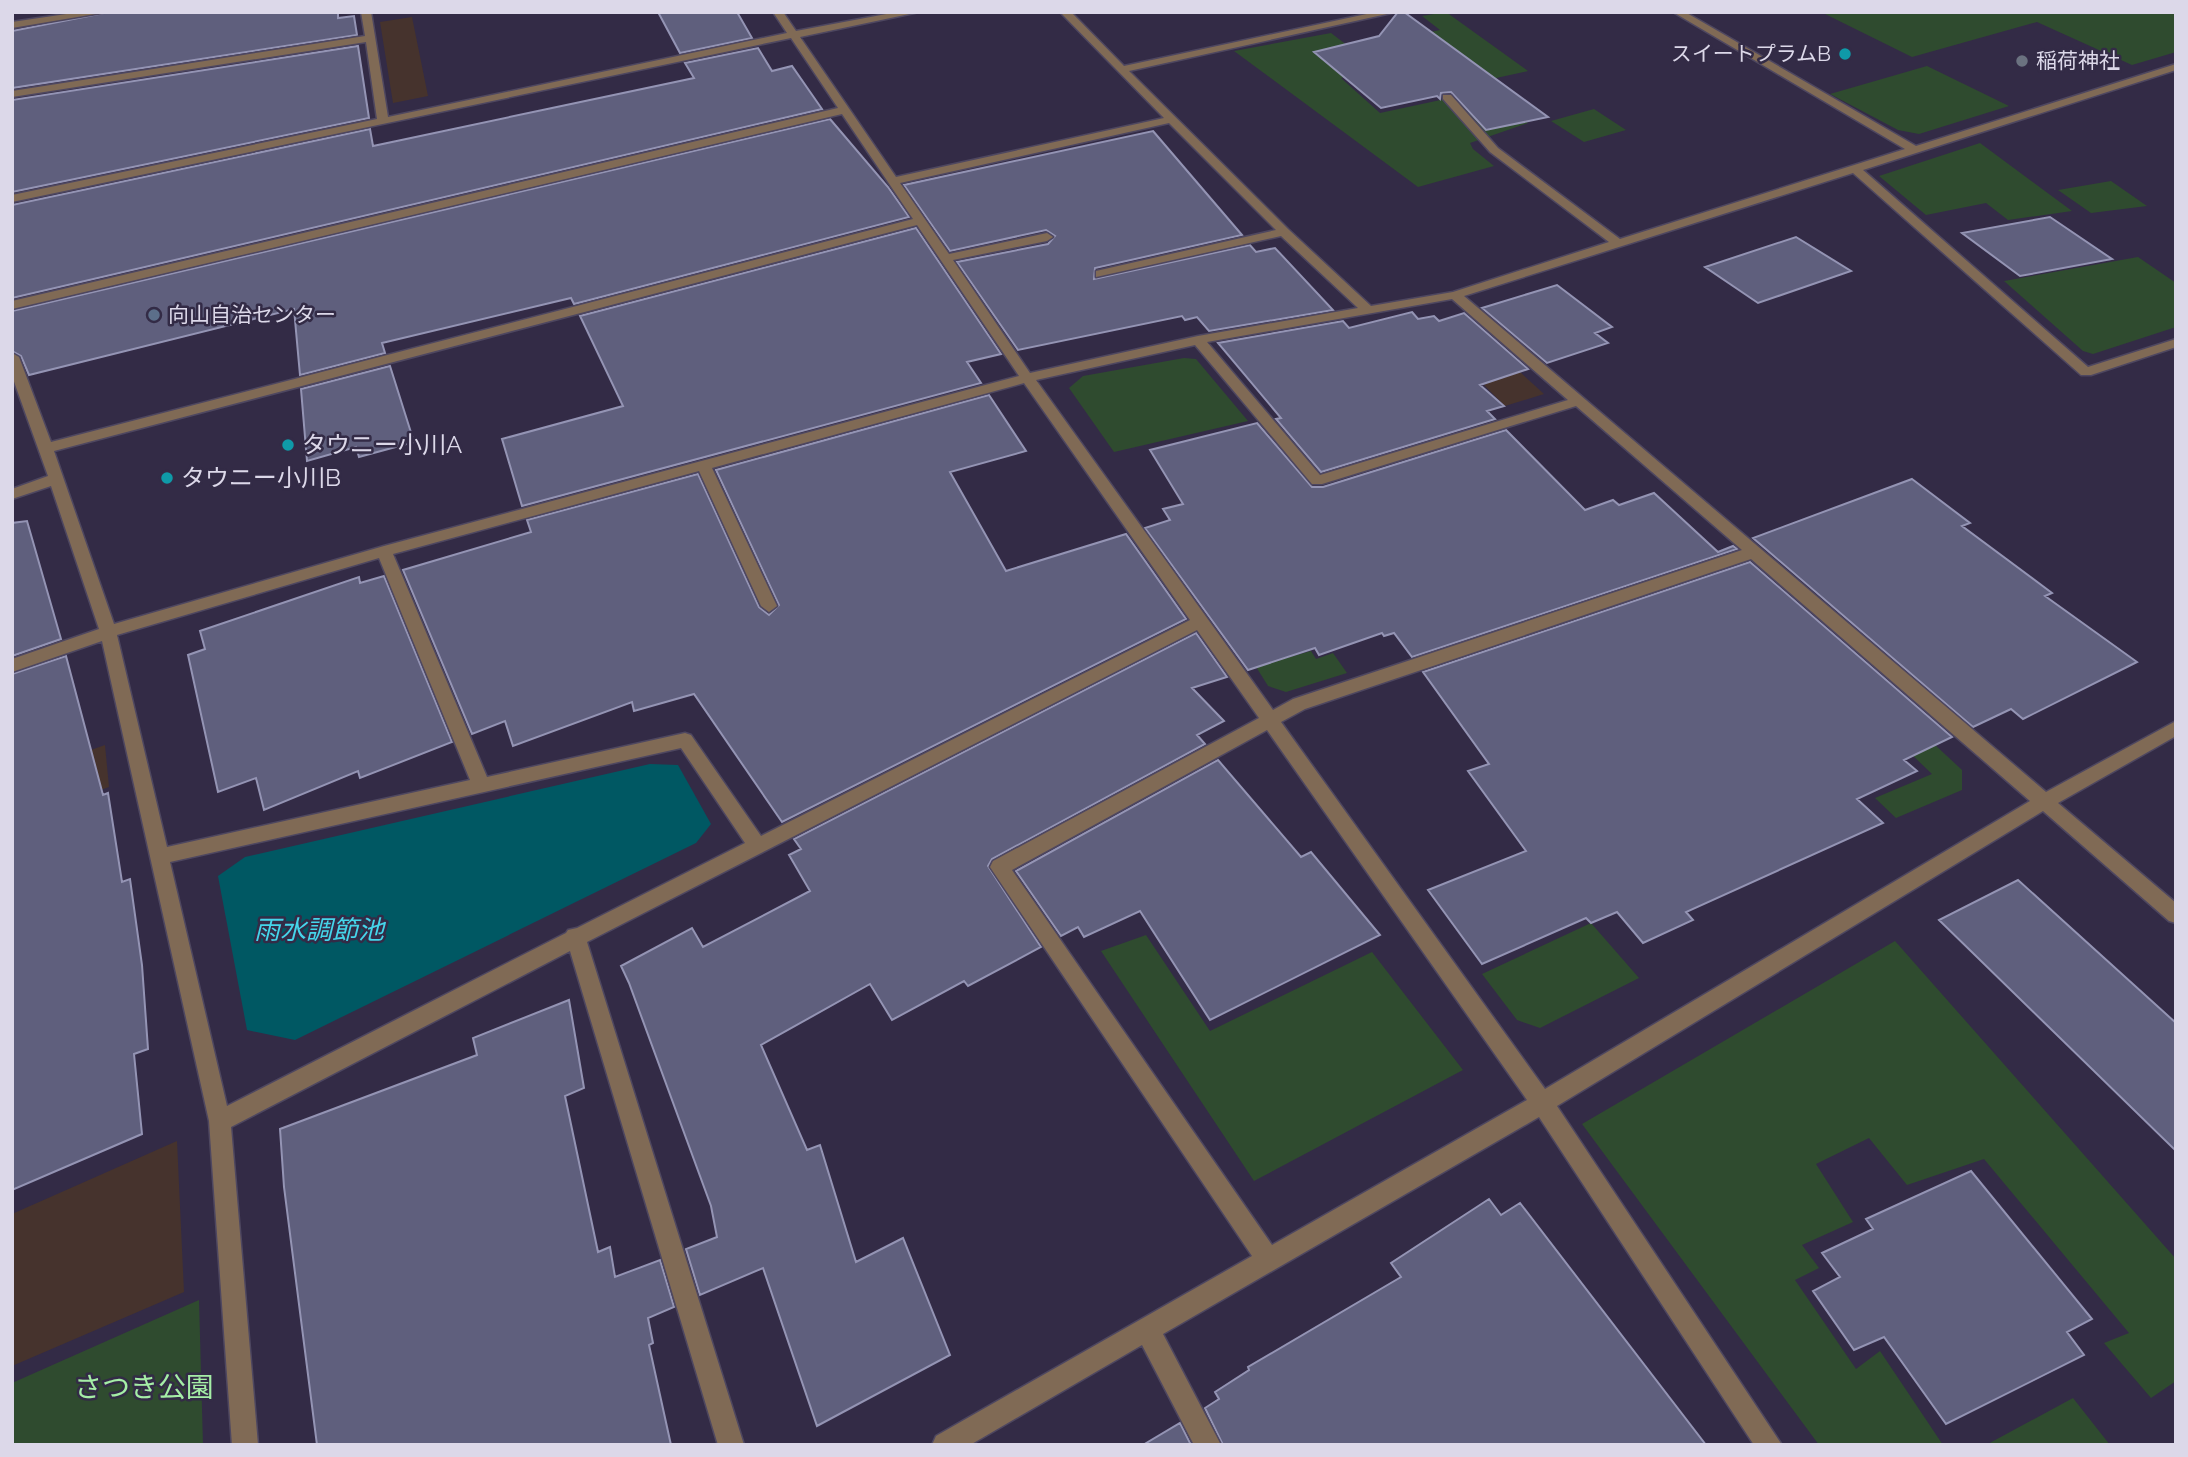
<svg xmlns="http://www.w3.org/2000/svg" width="2188" height="1457" font-family="Raleway,'Noto Sans JP',sans-serif">
<rect width="100%" height="100%" fill="#332b46"/>
<path fill="#46332d" d="M412,17L428,96L393,103L380,22Z
M1496,350L1544,394L1505,406L1484,385L1488,383L1463,360Z
M105,745L109,787L54,806L51,764Z
M177,1141L184,1292L12,1366V1214Z"/>
<path fill="#2f4b2f" d="M1446,12L1528,71L1487,80L1398,39L1440,30L1422,16Z
M1821,12H2176V52L2132,65L2037,22L1912,57Z
M1331,33L1377,68L1369,73L1341,78L1380,113L1487,90L1528,123L1470,143L1473,149L1494,166L1418,187L1234,51Z
M1927,66L2009,106L1919,134L1898,130L1830,94Z
M1594,109L1626,130L1584,142L1551,121Z
M1980,143L2072,211L2008,220L1986,203L1926,215L1879,176Z
M2111,181L2147,206L2091,213L2058,190Z
M2138,257L2176,283V327L2093,354L2083,351L2004,281Z
M1184,358L1196,359L1248,421L1114,452L1069,388L1083,376Z
M1311,651L1316,659L1333,653L1347,673L1286,692L1268,686L1253,662L1279,654L1283,659Z
M1891,704L1962,770V790L1896,818L1875,798L1932,774L1884,728Z
M1591,923L1639,978L1540,1028L1517,1020L1482,974Z
M1146,935L1210,1031L1372,952L1463,1070L1254,1181L1101,951Z
M1895,941L2176,1259V1381L2151,1398L2104,1343L2129,1333L1984,1159L1907,1185L1869,1138L1816,1164L1853,1222L1802,1245L1819,1268L1795,1280L1856,1369L1880,1351L1943,1445H1819L1582,1124Z
M199,1300L203,1445H12V1383Z
M2073,1398L2110,1445H1986Z"/>
<path fill="#005863" d="M650,764L678,765L711,824L696,843L295,1040L247,1030L218,876L245,857Z"/>
<path fill="#5f5f7d" stroke="#9494b4" stroke-width="2" d="M109,12H338V18L354,16L357,35L12,88V31Z
M658,12H737L752,38L680,53Z
M1398,12H1404L1548,117L1486,130L1451,92L1441,93L1440,99L1437,96L1381,108L1314,52L1379,36Z
M358,46L369,118L12,192V100Z
M758,48L772,71L792,66L822,109L12,298V205L370,129L373,146L552,108L694,78L685,63Z
M830,119L888,187L909,217L574,304L571,298L382,343L385,353L300,375L294,309L29,375L21,356L12,351V311Z
M1153,131L1242,235L1095,268L1094,279L1250,245L1256,252L1275,248L1333,310L1209,331L1197,317L1185,320L1182,316L1018,350L957,262L1048,244L1055,236L1046,230L950,251L904,185Z
M2050,217L2112,259L2020,276L1962,233Z
M916,228L1001,354L967,362L981,383L522,506L502,439L623,406L580,316Z
M1796,237L1851,271L1758,303L1705,267Z
M1557,285L1612,327L1595,333L1608,343L1547,363L1482,308Z
M1412,312L1418,319L1434,316L1439,321L1464,313L1528,369L1480,385L1504,406L1487,411L1495,419L1321,472L1276,419L1281,418L1218,343L1343,321L1349,328Z
M390,366L414,442L359,457L356,447L307,461L301,389Z
M989,395L1026,451L950,472L1006,571L1126,534L1186,619L782,822L694,694L634,711L632,702L513,746L505,721L472,734L403,570L531,532L527,520L698,474L759,607L769,615L779,605L716,470Z
M1257,423L1312,487H1323L1506,430L1585,510L1613,500L1619,505L1654,493L1718,552L1733,546L1737,549L1412,657L1394,633L1384,636L1382,633L1319,655L1315,648L1248,670L1145,528L1170,520L1163,509L1183,504L1150,450Z
M1912,479L1970,523L1962,526L2052,593L2045,596L2137,662L2023,719L2011,709L1973,727L1753,538Z
M27,521L61,639L12,656V523Z
M1750,562L1952,737L1904,760L1917,771L1857,799L1883,823L1686,912L1693,920L1643,943L1617,912L1591,923L1586,918L1482,964L1428,890L1526,851L1468,771L1489,764L1423,672Z
M384,576L452,742L360,778L358,771L264,810L256,778L218,792L188,655L205,649L200,631L359,577L360,583Z
M1196,633L1227,677L1192,688L1224,721L1197,735L1205,744L992,859L988,866L1041,947L968,986L964,981L892,1020L870,984L761,1045L807,1150L820,1145L856,1262L903,1238L950,1355L817,1426L763,1268L700,1295L686,1249L717,1237L711,1206L629,983L621,966L692,928L703,947L810,891L789,855L801,849L794,839Z
M66,656L103,795L108,793L122,882L130,879L142,965L148,1049L134,1054L142,1134L12,1190V674Z
M1218,760L1301,857L1311,852L1380,935L1210,1020L1140,911L1084,937L1078,927L1061,936L1016,871Z
M2018,880L2176,1023V1151L1939,920Z
M569,1000L584,1088L565,1096L598,1252L610,1247L615,1277L660,1260L674,1307L648,1318L653,1343L649,1345L671,1445H317L284,1187L280,1129L477,1055L473,1038Z
M1971,1171L2092,1319L2067,1332L2084,1355L1946,1424L1884,1337L1854,1350L1813,1291L1840,1277L1822,1253L1873,1229L1866,1219Z
M1489,1199L1501,1215L1520,1203L1706,1445H1223L1205,1408L1219,1399L1215,1392L1249,1370L1248,1367L1401,1277L1391,1263Z
M1180,1423L1191,1445H1143Z"/>
<g fill="none" stroke-linecap="round" stroke-linejoin="round">
<defs>
<path id="minor" d="M80,12H107L12,28V22Z
M361,12H371L388,117L787,33L773,12H783L796,31L897,12H919L800,37L896,177L1164,118L1060,12H1071L1124,66L1376,12H1396L1129,71L1288,229L1371,306L1453,292L1609,242L1490,152L1443,99V95H1451L1498,148L1620,239L1905,149L1673,12H1685L1916,146L2176,64V70L1863,170L2088,367L2176,339V347L2091,375H2081L1853,173L1464,296L2046,792L2176,721V736L2058,803L2176,903V923L2169,921L2043,811L1557,1106L1782,1445H1754L1539,1117L1163,1334L1221,1445H1194L1142,1345L970,1445H932L936,1436L1252,1256L990,867L993,861L1259,718L1197,630L587,942L744,1445H718L570,951L231,1127L258,1445H232L209,1121L102,641L12,672V659L99,629L51,486L12,499V489L48,476L12,376V353L19,357L51,442L913,219L842,114L12,309V301L838,108L791,38L12,202V195L377,119L366,42L12,97V91L365,36ZM1169,123L1276,230L1096,271V277L1281,236L1358,308L1198,336L1030,373L953,260L1047,241L1053,237L1047,233L949,254L900,183ZM917,225L1019,376L384,546L114,624L54,451ZM1452,299L1568,400L1320,475L1207,342ZM1195,345L1312,484H1322L1576,406L1742,550L1293,699L1273,710L1036,380ZM1024,383L1190,620L761,836L691,735L685,733L487,777L393,554L699,471L761,606L769,612L777,606L712,468ZM379,558L470,780L167,847L117,635ZM1751,559L2030,801L1545,1089L1281,722L1305,709ZM1267,730L1527,1100L1272,1245L1012,870ZM681,748L745,843L577,928L568,930L566,933L227,1106L170,862Z"/>
</defs>
<use href="#minor" stroke="#4e4760" stroke-width="3"/>
<use href="#minor" fill="#806a55" fill-rule="evenodd"/>
</g>
<g fill="#0f9aa8" stroke="#332b46" stroke-width="2.5">
<circle cx="1845" cy="54" r="7"/>
<circle cx="288" cy="445" r="7"/>
<circle cx="167" cy="478" r="7"/>
</g>
<circle fill="#6b7280" stroke="#332b46" stroke-width="2.5" cx="2022" cy="61" r="7"/>
<circle fill="#5c6f8a" stroke="#332b46" stroke-width="2.5" cx="154" cy="315" r="7"/>
<g text-anchor="middle" stroke-width="5" stroke-linejoin="round" paint-order="stroke">
<g font-size="21" fill="#dcd8e9" stroke="#332b46" text-anchor="start">
<text x="1831" y="61" text-anchor="end">スイートプラムB</text>
<text x="2036" y="68">稲荷神社</text>
<text x="168" y="322">向山自治センター</text>
</g>
<g font-size="24" fill="#dcd8e9" stroke="#332b46" text-anchor="start">
<text x="302" y="453">タウニー小川A</text>
<text x="181" y="486">タウニー小川B</text>
</g>
<g font-size="26" font-style="italic" fill="#45d5ea" stroke="#332b46">
<text x="319" y="939">雨水調節池</text>
</g>
<g font-size="28" fill="#a5eea6" stroke="#332b46">
<text x="144" y="1397">さつき公園</text>
</g>
</g>
<rect width="2188" height="1457" fill="none" stroke="#dcd8e9" stroke-width="28"/>
</svg>
